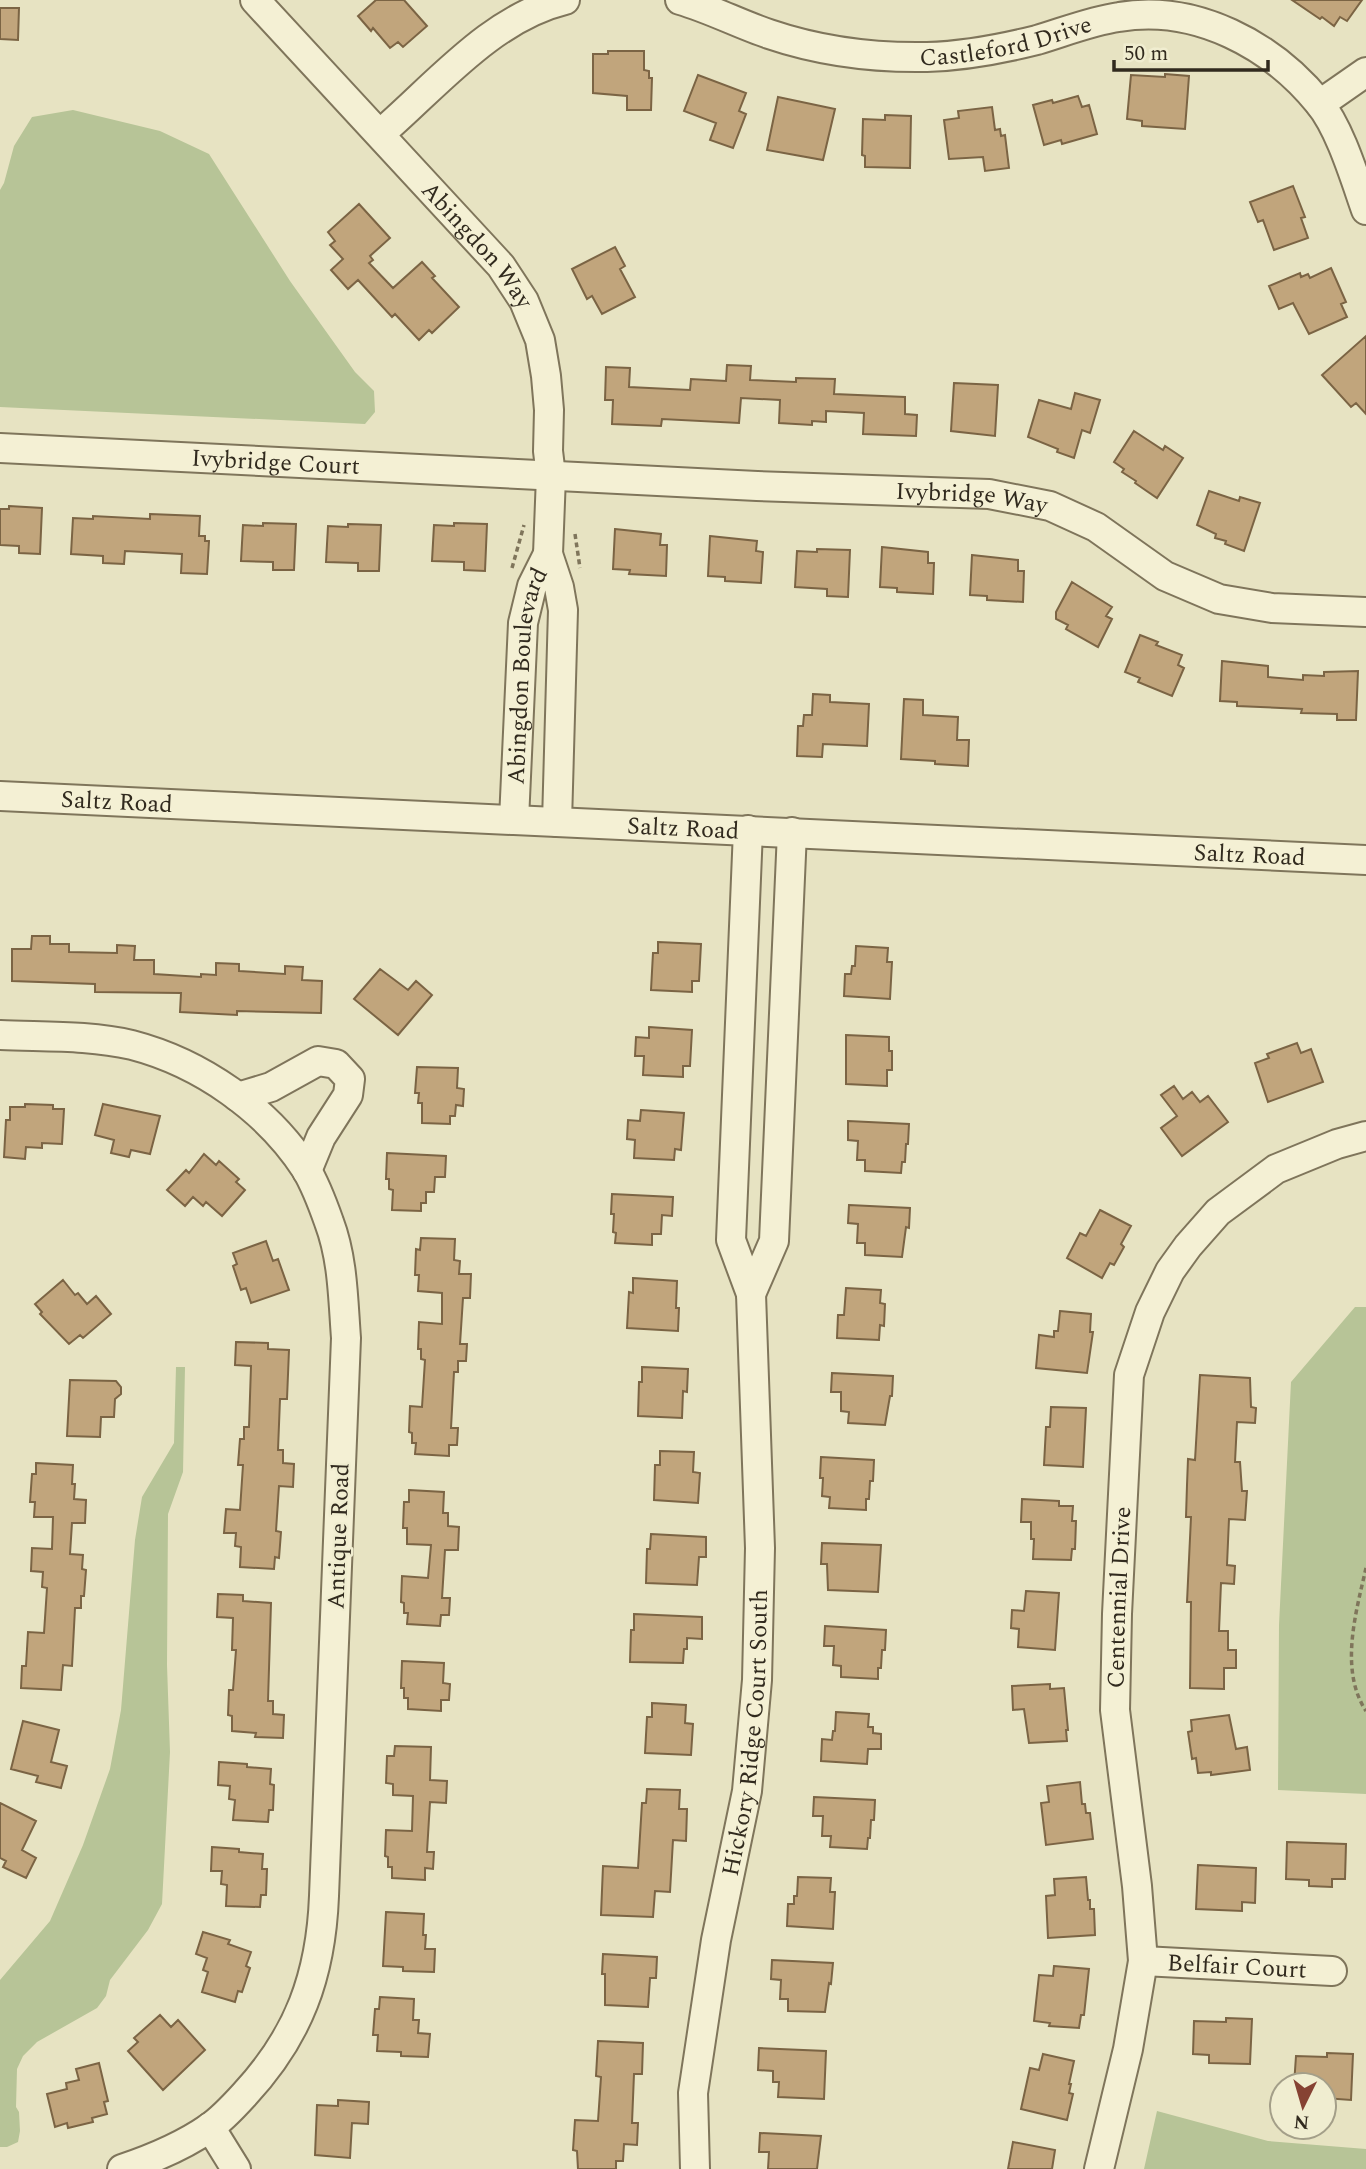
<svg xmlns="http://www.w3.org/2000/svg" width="1366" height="2169" font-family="Spectral,serif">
<rect width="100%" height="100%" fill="#e7e3c2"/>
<path fill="#b7c497" d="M73,110L160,131L209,154L290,281L355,372L374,391L375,412L365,424L0,407V190L4,183L14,146L32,117Z
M1355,1307H1366V1794L1278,1790L1279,1625L1291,1382Z
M176,1367H185L183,1472L168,1514L167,1665L170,1752L162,1904L148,1930L110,1980L106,1996L97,2008L37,2042L23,2056L17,2069L16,2107L19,2112L20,2131L18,2142L7,2147H0V1980L50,1921L83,1845L110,1769L121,1710L135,1540L142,1497L174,1443Z
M1157,2111L1268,2141L1366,2149V2169H1144Z"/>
<path fill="#c1a57c" stroke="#7b6444" stroke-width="2" d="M376,0H404L427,26L403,47L398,42L390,48L373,28L371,31L358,16Z
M1292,0H1362L1347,21L1340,17L1334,26L1322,17L1320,19Z
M0,8H19L18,40L0,39Z
M608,51H644V70L649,71V78H652L651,110H627V96L593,93V54H608Z
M1165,74L1189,76L1185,129L1142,126V121L1127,119L1131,75L1165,77Z
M698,75L746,93L739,111L746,114L733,148L710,140L716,123L684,111Z
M1078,96L1082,107L1089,105L1097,134L1062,144L1061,140L1044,145L1033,105L1052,100L1053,103Z
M778,97L835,109L823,160L767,150Z
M992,107L995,130L1000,129L1001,136L1005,135L1009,168L985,171L983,157L949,159L944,120L959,118L958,111Z
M885,115L911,116L910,168L865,167V156L862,155L863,119L885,120Z
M1293,186L1305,217L1301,218L1308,238L1274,250L1263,220L1258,222L1250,202Z
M359,204L390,238L370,256L373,260L369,263L393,288L422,262L435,276L432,278L459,307L432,333L429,330L419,340L395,314L392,317L358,280L348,289L331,270L343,259L330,245L335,241L328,232Z
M615,247L625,266L620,269L635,297L602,314L592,296L587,299L572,269Z
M1331,268L1346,302L1341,304L1347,317L1309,334L1293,303L1279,309L1269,286L1300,273L1301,277L1308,274L1310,278Z
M1366,336V414L1356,403L1351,407L1322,375Z
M727,365L751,366L750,380L796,382V378L835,379L834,394L905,397V414L917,415L916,436L863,434L864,413L826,411V422L812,421V425L779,423L780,400L741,398L739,423L662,419L661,426L612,424L613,400H605L606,367L630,368L629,387L690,390L691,379L726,381Z
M954,383L998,385L995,436L951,431Z
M1075,393L1100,400L1090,433L1082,430L1074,458L1057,452L1058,449L1028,437L1039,400L1071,409Z
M1134,431L1163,450L1165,446L1183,458L1157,498L1135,483L1136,481L1122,472L1124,469L1114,462Z
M1209,491L1239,501L1240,497L1260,503L1244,551L1225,544L1226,541L1215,538L1216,534L1197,525Z
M9,506L42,508L40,554L19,553V546L0,545V509H9Z
M150,514L200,516L199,536H205V541H209L207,574L181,573L182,554L125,551L124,564L103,563V556L71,554L73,518L93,519V516L150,519Z
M263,523L296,524L294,570H273V562L241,561L243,525L263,526Z
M454,523L487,524L485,571L464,570V562L432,561L434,525L454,526Z
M348,524L381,525L379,571H358V563L326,562L328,526L348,527Z
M615,529L661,534L660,545H667L666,576L629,574L630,570L613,569Z
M710,536L757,541L756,551L763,552L761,583L725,581V577L708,576Z
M882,547L928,552V563H934L933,594L897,592V588L880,587Z
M817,549L850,550L848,597L827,596V589L795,587L797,551L817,552Z
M972,555L1018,560V571H1024L1023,602L987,600V596L970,595Z
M1072,582L1112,607L1106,616L1112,619L1098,647L1066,629L1068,625L1056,619V612Z
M1140,635L1158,642L1156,645L1182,655L1178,665L1184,668L1172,696L1138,682L1140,678L1125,672Z
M1222,661L1268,666V677L1303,680V675L1324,676V672L1358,671L1356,720H1337V714L1301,713L1302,709L1237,706V702L1220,701Z
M813,694L830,695V702L869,704L867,746L823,744L822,757L797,756L798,726H803L804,715H812Z
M904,699L923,700V715L958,717L957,740H969L968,766L935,764V761L901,759Z
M32,936H50V944H69V952L117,953V945L135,946L134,960H154V974L201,977V974L216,975V963L239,964V971L285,974V966L303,967L302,980L322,981L321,1013L237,1011V1015L180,1012L181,993L95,992V984L12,981V949H31Z
M658,942L701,944L699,981H692V992L651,990L653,953H658Z
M856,946L888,948L887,962H892L890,999L844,996L845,974H851L852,966H855Z
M380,969L408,990L416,981L432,995L398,1035L354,999Z
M649,1027L692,1030L690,1066H683V1077L643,1075L644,1056H635L636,1037L649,1038Z
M846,1035L889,1037V1051H892V1070H887V1086L846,1084Z
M1297,1043L1301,1053L1311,1049L1323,1082L1268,1102L1255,1063L1269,1058L1267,1054Z
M417,1067L458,1068L457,1088L464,1089L463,1106L456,1105L455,1116H450V1124L422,1123V1103H418L419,1093H415Z
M1174,1086L1183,1099L1192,1092L1200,1102L1208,1096L1228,1122L1182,1156L1161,1128L1177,1116L1161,1095Z
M25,1104L53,1105V1109H64L62,1144L42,1143V1148L26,1147L25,1159L4,1157L6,1120H10V1107H25Z
M103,1104L160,1116L150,1154L131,1150L129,1157L111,1153L114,1140L95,1135Z
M641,1110L684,1113L681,1150L675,1149L674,1160L634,1158L635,1140L627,1139L628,1120L640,1121Z
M848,1121L909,1124L908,1144H906L905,1162H902L901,1173L865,1171V1160H857L858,1141L848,1140Z
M387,1153L446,1156L445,1177H435L434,1192H426V1203H421V1211L392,1210L393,1190L389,1189V1179H386Z
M204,1154L216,1165L219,1161L239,1179L236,1182L245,1190L222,1216L206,1202L203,1206L193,1197L185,1206L167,1190L186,1170L189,1173Z
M612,1194L673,1197L672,1216L662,1215L661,1234H652V1245L615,1243L616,1233L613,1232L614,1214H611Z
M849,1205L910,1208L909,1228L906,1227L902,1257L865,1255V1243H857L858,1224L848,1223Z
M1100,1210L1131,1226L1121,1244L1124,1247L1114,1265L1110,1263L1102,1278L1067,1258L1080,1233L1086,1236Z
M421,1238L455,1239L454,1260L460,1261L459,1274H471L470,1298H463L460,1344H467L466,1361H458V1372H454L451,1428H458L457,1445H449V1456L415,1454L416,1443H412V1433L409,1432L410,1406L422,1407L425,1360L421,1359V1349H418L419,1322L442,1324V1293L418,1291L419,1275H415L416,1249L420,1250Z
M266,1241L273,1261L278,1259L289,1290L251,1303L246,1288L241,1290L233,1266L237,1264L233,1253Z
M633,1278L677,1281L676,1308H679L678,1331L627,1328L629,1292L633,1293Z
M63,1280L75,1295L78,1293L87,1304L96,1296L111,1314L83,1338L80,1335L69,1344L40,1314L42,1312L35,1304Z
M846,1288L881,1290L880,1303L885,1304L884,1326L880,1325L879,1340L837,1338L838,1315H844Z
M1060,1311L1091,1314L1090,1332H1093L1087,1373L1036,1368L1039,1335L1054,1337V1331H1058Z
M236,1342L268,1343V1349L289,1350L287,1399H280L278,1450H283V1463L294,1464L293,1487L279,1486L276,1531L281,1532L279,1558L275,1557L274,1569L240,1567L241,1547L235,1546L236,1533H224L226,1509L240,1510L243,1465H238L240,1439H244V1427H249L251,1366L235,1365Z
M642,1367L688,1369L687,1392L683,1391L682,1418L638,1416L639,1382H642Z
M832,1373L893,1376L892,1396H890L885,1425L848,1423L849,1412L841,1411V1392H831Z
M1200,1375L1250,1378L1251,1407L1256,1408L1255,1423L1237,1422L1235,1462H1240L1242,1491H1247L1245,1520L1229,1519L1227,1565L1235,1566L1234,1584L1221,1583L1219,1631H1228V1650H1236V1668H1224V1689L1190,1688L1191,1602H1187L1191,1517H1186L1187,1485L1188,1459L1195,1460Z
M70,1380L116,1381L121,1387V1394L115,1399L114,1417H101L100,1437L67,1436Z
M1051,1407L1086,1408L1083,1467L1044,1465L1046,1427H1050Z
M660,1451L694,1452L693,1472L700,1473L698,1503L654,1500L655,1465H660Z
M821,1457L874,1460L873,1481H870L869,1499H866V1510L829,1508L830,1497L822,1496L823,1478H820Z
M36,1463L73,1465L72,1484H75L74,1499L86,1500L85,1523H72L70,1554L83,1555L82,1569L86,1570L84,1596H81V1608H75L72,1666L63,1665L61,1690L21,1688L22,1666H26L28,1632L44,1633L47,1588L42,1587L43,1572L31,1571L32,1548L52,1549L53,1517H34L35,1502H30L32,1474H36Z
M409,1490L444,1492L443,1513H448V1526L459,1527L458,1550H445L442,1598H450L449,1615H441L440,1626L407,1624L408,1613H404V1603L401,1602L402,1576L428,1578L431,1545L407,1544V1528H403L404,1502H409Z
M1022,1499L1059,1501V1506H1073L1072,1521H1076L1075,1549H1072L1071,1560L1033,1559L1034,1539H1031V1522H1021Z
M651,1534L706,1537V1557H699L697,1585L646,1583L647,1549H650Z
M822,1543L881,1545L878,1592L828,1590L827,1564H821Z
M1026,1591L1059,1593L1055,1650L1018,1647L1019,1629L1011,1628L1012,1610L1024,1611Z
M218,1594L243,1595V1601L271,1603L268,1701H273V1714L284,1715L283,1738L255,1737L256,1733L232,1731V1716L228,1715L229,1690H233L236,1650H232L233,1618L217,1617Z
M634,1614L702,1617V1639L687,1638V1649H684L683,1663L630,1662L631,1630H634Z
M825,1626L886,1630L885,1650H882L881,1668H878V1679L841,1677V1666L833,1665L834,1646H824Z
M402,1661L444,1663L443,1683L450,1684L449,1700H441V1711L408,1709V1698H404V1688H401Z
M1050,1684V1689L1064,1688L1068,1730H1066L1067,1741L1029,1743L1024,1709L1013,1710L1012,1686Z
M652,1703L686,1705L685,1723L693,1724L691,1755L645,1753L647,1717H652Z
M836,1712L869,1714L868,1727H873V1733L881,1734V1749H868L867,1764L821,1761L822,1739L832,1740L833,1731H835Z
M1229,1715L1236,1749L1247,1747L1250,1770L1211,1775V1772L1198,1773L1196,1758L1192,1759L1188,1732L1192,1731L1191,1720Z
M23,1721L59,1730L51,1762L67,1766L61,1788L36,1782L38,1776L11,1769Z
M395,1746L431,1747L430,1780L447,1781L446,1803L430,1802L427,1852H434L433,1869L425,1868V1880L392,1878V1867H388V1857L385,1856L386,1830L412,1831L413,1796L393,1795V1784L386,1783L387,1756H394Z
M219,1762L247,1764V1767L271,1769L270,1784L274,1785L273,1810H269L268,1822L233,1820L235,1800L229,1799L230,1786L218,1785Z
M1080,1782L1082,1804H1085L1086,1813H1090L1093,1839L1046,1845L1041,1803L1049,1802L1047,1786Z
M647,1789L680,1790L679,1809H687L686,1841L673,1840L670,1892L655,1891L653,1917L601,1915L603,1866L638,1868L642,1803H646Z
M814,1797L875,1800L874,1820H871L870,1838H868L867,1849L830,1847L831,1836H822L823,1816H813Z
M0,1803L36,1821L22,1850L36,1858L26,1878L3,1867L6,1861L0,1858Z
M1287,1842L1346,1844L1345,1879H1332V1887L1309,1886V1880L1286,1879Z
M212,1847L239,1849V1852L263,1854L262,1869H267L266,1895H261L260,1907L226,1906L227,1885L221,1884L222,1871H211Z
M1198,1865L1256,1868L1255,1903L1242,1902V1911L1196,1909Z
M798,1877L831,1878L830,1892H835L833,1929L787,1926L788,1904H794V1896H797Z
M1086,1877L1088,1900H1090V1909H1094L1095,1935L1048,1938L1046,1896L1055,1895L1054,1879Z
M386,1912L424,1914L423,1935H426L425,1949H435L434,1972L403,1971V1967L383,1966Z
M203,1932L230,1940L228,1944L251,1952L246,1966L250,1968L242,1992L238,1991L235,2002L202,1992L208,1972L203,1970L207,1958L196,1954Z
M603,1954L657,1957L656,1978H650L648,2007L605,2005V1974H602Z
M772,1960L833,1963L831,1984L829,1983L825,2012L788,2011V1999H780L781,1980L771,1979Z
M1054,1966L1089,1969L1084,2015H1081L1079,2028L1049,2026L1050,2023L1034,2021L1039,1975L1053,1976Z
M380,1997L414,1999L413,2020H419L418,2033L430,2034L428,2057L401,2056V2052L377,2051L378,2035H373L375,2009H379Z
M160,2015L171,2027L178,2020L205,2050L163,2090L128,2051L138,2042L134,2038Z
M1226,2018L1252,2019L1250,2064L1209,2063V2055L1193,2054L1194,2021L1226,2022Z
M598,2041L643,2043L642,2074H634L632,2123H638L637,2145L624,2144L623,2161H616V2169H578L577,2151L573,2150L575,2120L598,2121L601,2077L596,2076Z
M759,2048L826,2051L824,2099L778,2097L779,2082H773V2071L758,2070Z
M1327,2053L1353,2054L1351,2100L1324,2098V2085H1294L1296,2056L1327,2057Z
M1043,2054L1074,2061L1069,2084H1071L1069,2093L1073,2094L1067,2120L1021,2109L1030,2068L1039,2070Z
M99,2063L108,2101L104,2102L107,2114L92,2118L93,2122L68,2128L67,2123L55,2127L47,2094L67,2089L66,2083L79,2080L76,2069Z
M338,2100L369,2102L368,2124L352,2123L350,2158L315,2155L317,2105L338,2106Z
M760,2133L821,2136L817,2169H768L769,2152H759Z
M1013,2142L1055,2150L1052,2169H1008Z"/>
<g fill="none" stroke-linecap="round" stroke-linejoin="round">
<defs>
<g id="minor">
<path id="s1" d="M255,0L501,266L524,301L540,340L546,376L549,410L548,451L551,476L548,554"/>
<path id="s2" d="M680,0C711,9 739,24 769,34C819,51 874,58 927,57C964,56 1001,49 1037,40C1064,32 1091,21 1119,17C1196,4 1272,45 1319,103C1340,128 1355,179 1366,210"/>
<path d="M1320,104L1366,72"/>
<path d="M380,134C436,86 491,18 565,0"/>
<path id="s3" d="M0,448L757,486L989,494L1050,506L1096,527L1165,576L1219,599L1272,608L1366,612"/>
<path id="s4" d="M0,796L1366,860"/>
<path id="s5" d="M514,820L523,623L532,586L548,554L559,587L563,610L557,822"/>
<path d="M0,1035C43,1037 90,1035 132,1045C201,1063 267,1109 306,1169C315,1184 323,1205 329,1222C343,1259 343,1299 346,1338L324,1896C321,1975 299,2036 244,2095C234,2106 222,2119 209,2128C183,2146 152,2159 122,2169"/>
<path d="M238,1097L271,1087L318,1061L336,1064L350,1079L348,1095L321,1137L307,1171"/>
<path d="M751,1294L774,1241L792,832"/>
<path id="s6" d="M1143,1961L1332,1971"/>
<path d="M210,2127L236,2169"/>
<path id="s7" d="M695,2169L693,2093L716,1940L747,1791L757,1680L760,1548L751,1294L731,1240L748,830"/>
<path id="s8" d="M1099,2169L1128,2049L1143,1961L1137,1886L1115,1710L1117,1614L1129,1375L1150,1312L1170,1271L1188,1246L1218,1212L1276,1169L1337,1144L1366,1136"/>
</g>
</defs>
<use href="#minor" stroke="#7f755b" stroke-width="32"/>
<path stroke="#7f755b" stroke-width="3.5" stroke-dasharray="5 3.5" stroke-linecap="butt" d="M575,534L580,568
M512,568L524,525
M1366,1568C1356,1612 1339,1670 1366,1711"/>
<use href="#minor" stroke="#f4f0d4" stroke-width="28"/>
</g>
<g text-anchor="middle" stroke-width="5" stroke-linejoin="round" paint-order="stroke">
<g font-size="24" fill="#312a1e" stroke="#f0edd0">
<text dy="8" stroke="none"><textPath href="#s2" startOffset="336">Castleford Drive</textPath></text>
<text dy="8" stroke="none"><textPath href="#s1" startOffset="331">Abingdon Way</textPath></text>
<text dy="8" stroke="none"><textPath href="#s3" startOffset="276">Ivybridge Court</textPath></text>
<text dy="8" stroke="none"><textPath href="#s3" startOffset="973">Ivybridge Way</textPath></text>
<text dy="8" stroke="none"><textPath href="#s5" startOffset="145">Abingdon Boulevard</textPath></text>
<text dy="8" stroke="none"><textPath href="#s4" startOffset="117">Saltz Road</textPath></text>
<text dy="8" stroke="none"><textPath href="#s4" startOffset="684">Saltz Road</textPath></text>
<text dy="8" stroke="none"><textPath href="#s4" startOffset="1251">Saltz Road</textPath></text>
<text transform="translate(338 1536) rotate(-88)" y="8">Antique Road</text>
<text dy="8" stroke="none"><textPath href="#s8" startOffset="578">Centennial Drive</textPath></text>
<text dy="8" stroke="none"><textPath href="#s7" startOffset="441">Hickory Ridge Court South</textPath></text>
<text dy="8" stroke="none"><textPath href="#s6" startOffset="94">Belfair Court</textPath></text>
</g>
</g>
<g transform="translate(1303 2106) rotate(185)"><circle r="33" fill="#f0edd0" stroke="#a49f89" stroke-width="2"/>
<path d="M0-5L12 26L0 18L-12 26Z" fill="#864233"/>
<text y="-10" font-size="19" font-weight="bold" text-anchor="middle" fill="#312a1e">N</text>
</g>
<path d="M1114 60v10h154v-10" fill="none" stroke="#312a1e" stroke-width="3.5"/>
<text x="1124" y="60" font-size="21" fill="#312a1e" stroke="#f0edd0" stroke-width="5" paint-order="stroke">50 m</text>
</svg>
